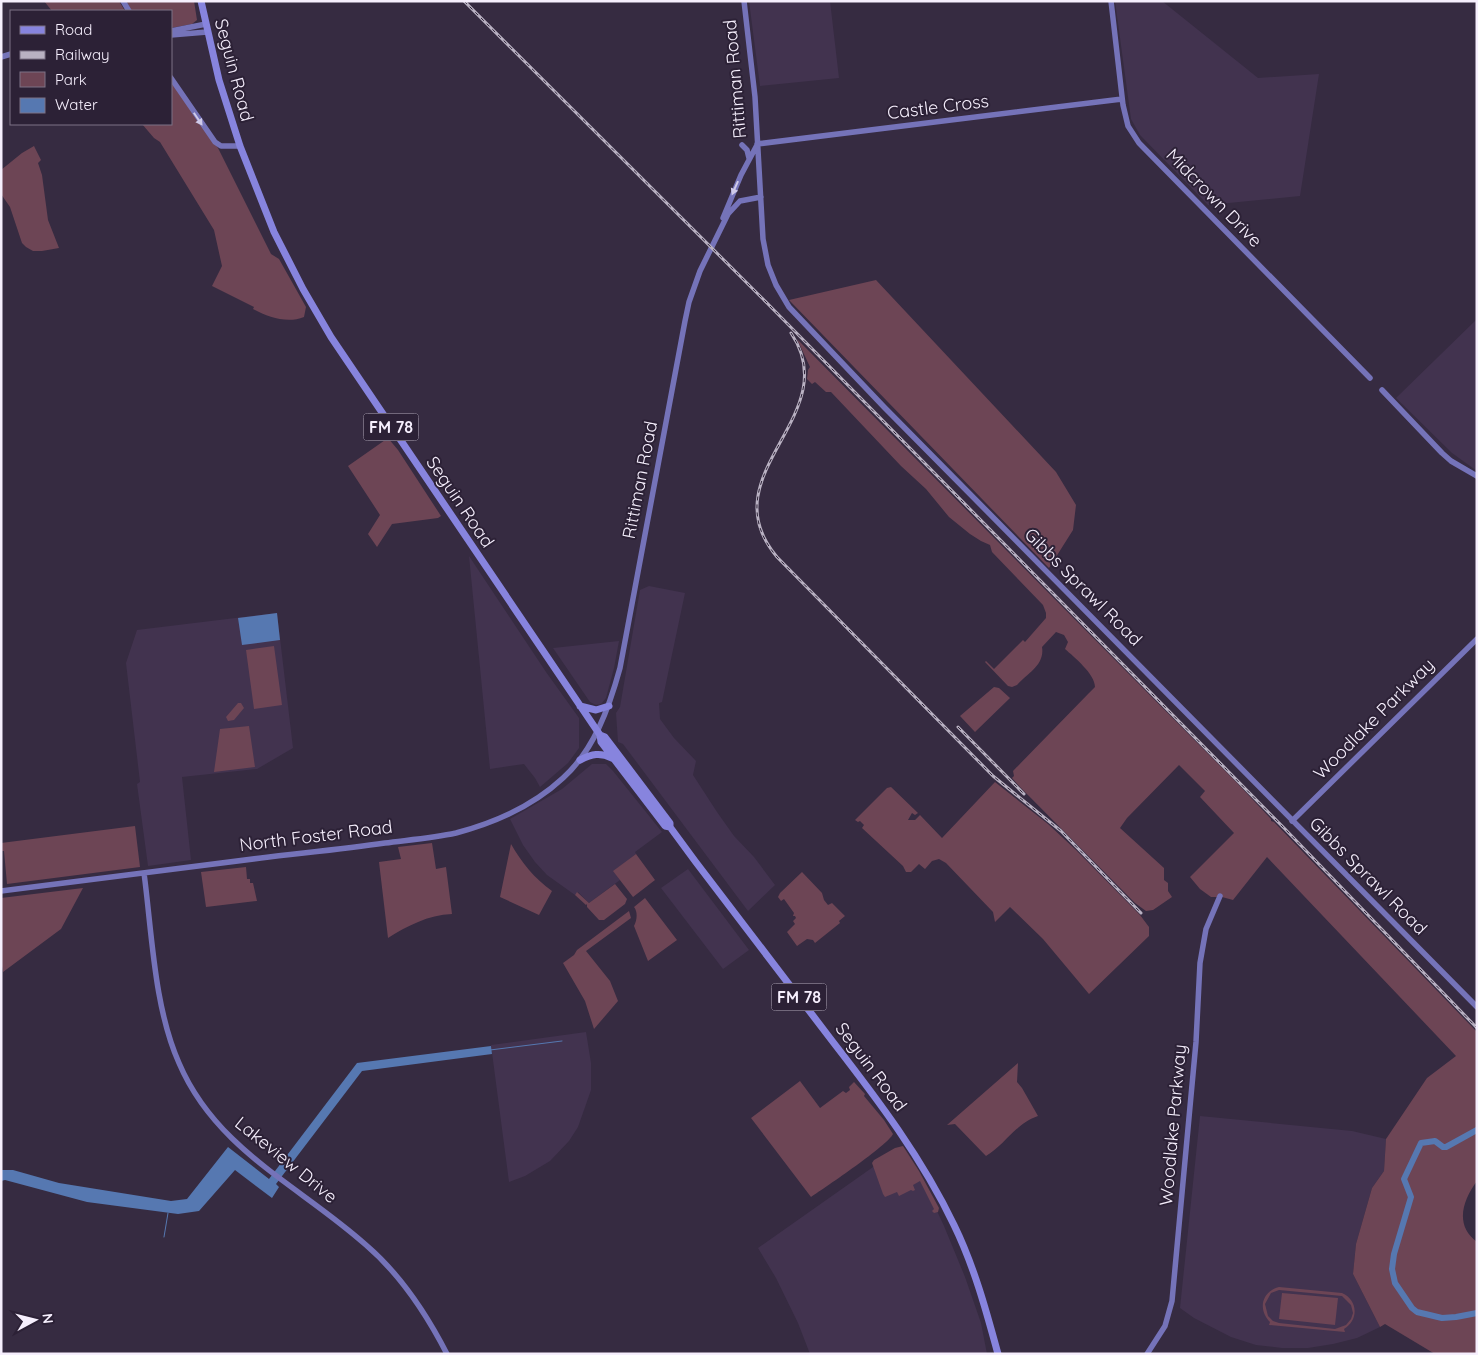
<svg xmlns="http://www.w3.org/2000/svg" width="1478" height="1355" font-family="Quicksand,sans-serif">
<rect width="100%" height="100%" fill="#362b41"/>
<path fill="#42334f" d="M749,1H830L839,78L760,86Z
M1115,1H1162L1258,78L1319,74L1300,196L1208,205L1140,135L1131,119Z
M1477,319V471L1452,453L1396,398Z
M469,556L546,672L579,718V748L568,763L540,787L535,778L524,764L490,769Z
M649,586L685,593L662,702L659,703L660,719L674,738L696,761L693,775L717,812L734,836L754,857L775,885L748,911L623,744L618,742L616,713L620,707L640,590Z
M277,613L293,748L257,769L182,777L191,860L148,866L137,784L140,782L126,663L137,630Z
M619,641L614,668L606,698L601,704L596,705L590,702L553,648Z
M592,764H606L613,771L662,832L635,852L636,854L614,871L620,880L589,903L578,892L575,895L547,875L535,862L523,845L510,819L562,789Z
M688,869L749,950L723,969L661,888Z
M586,1032L591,1063V1090L578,1127L569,1141L550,1161L525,1176L509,1182L491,1045Z
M1200,1116L1352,1131L1386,1139L1384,1171L1372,1188L1356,1244L1353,1274L1380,1327L1357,1338L1333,1344L1308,1348H1282L1256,1345L1231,1337L1194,1318L1180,1308Z
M900,1148L929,1194L944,1226L965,1277L981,1323L987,1354H810L798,1323L776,1278L758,1248Z"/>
<path fill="#6d4555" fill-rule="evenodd" d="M44,1H119L125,11H52Z
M126,1H194L197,20L192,24L171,28V11H132Z
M171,80L218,148L271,254L279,259L306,307L304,317C287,324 268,317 253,309L254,307L212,286L222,266L214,230L160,142L154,138L142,124H171Z
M34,146L41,160L38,163L42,175L48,220L59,248L42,251H33L26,247L22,243L10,207L1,194V170L22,153Z
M876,280L1056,472L1076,505L1073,530L1049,568L789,300Z
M797,339L1237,783L1271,819V821L1274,822L1477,1032V1181C1463,1200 1454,1225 1477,1242V1354H1435L1385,1324L1380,1327L1353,1274L1356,1244L1372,1188L1384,1171L1386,1139L1427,1078L1456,1056L1267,857L1233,900L1222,897H1211L1200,889L1190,877L1234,833L1200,797L1205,791L1179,765L1127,818L1120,828L1164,868V880L1168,883V891L1172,897L1153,910L1146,911L1135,903L1020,787L1012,778L1014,776L1013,771L1089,693L1095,687C1095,674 1074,657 1065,649L1068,642L1064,635L1056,632L1042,647C1045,665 1028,673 1017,685L1012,687L1008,686L985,662L986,661L994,669L1023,640L1025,642L1046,618V613L1043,605L992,552L990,545L981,541L970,534L949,517L926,489L901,466L831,392H826L815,382L812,384L807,379L808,370L810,367Z
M388,438L398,450L441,516L438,518L392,524L377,547L368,534L380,515L348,466Z
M274,646L282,705L254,709L246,650Z
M994,687L999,688L1010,698L975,732L960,716Z
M238,703H241L244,708L234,720L228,721L226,717Z
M249,726L255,767L214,772L220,729Z
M995,782L1048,824L1076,850L1140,915L1149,927V936L1089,994L1043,939L1010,907L995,922L993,912L946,863L939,859L932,861L925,869L919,864L911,872H906L903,866L862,828L864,825L860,821L858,822L855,820L887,788L891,787L918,813L915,815L912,813L908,820H915L920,815L942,838Z
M135,826L140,867L7,884L4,851H1V843Z
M432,843L436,869L446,867L452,914C428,915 407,926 388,938L379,862L401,859L398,847Z
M511,844C522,863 534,878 552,891L539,915L500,897Z
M636,854L655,880L633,897L613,871Z
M246,867L247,879H250V883H253L257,901L206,907L201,872Z
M802,872L822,893L824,900L828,905L832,903L845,916L839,921L840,923L815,943L813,940L807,939L797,946L787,932L795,924L793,921L796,918L795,916H793L794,913L784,899L781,901L778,897L780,893Z
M615,884L627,899L625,904L604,920H599L587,907V904L586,905L575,895L577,892L589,903Z
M83,888L61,929L3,972L1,960V898Z
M645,898L677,940L648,961L634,926C637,920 638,912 634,907Z
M629,911L631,918L586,951L610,981L618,1001L594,1029L585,1001L563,963L574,955L577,950Z
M1018,1063L1017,1082L1022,1088L1038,1116C1016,1123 1005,1145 986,1156L955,1124L947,1125Z
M800,1081L820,1108L843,1091L846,1093L850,1090L849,1087L854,1082L865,1094L864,1096L884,1120L893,1134C888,1145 826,1187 811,1197L751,1118Z
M903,1146L919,1171L939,1208L938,1212L934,1213L932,1211L934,1209L920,1181L913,1185L915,1190L913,1191L911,1190L899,1196L897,1192L885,1197L883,1194L872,1163L874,1160L895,1148Z
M1279,1287L1342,1293C1358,1300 1359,1320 1344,1329L1345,1332L1269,1325L1270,1322C1258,1310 1261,1292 1279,1287ZM1279,1290L1342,1296L1351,1305L1353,1313L1351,1319L1346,1325L1335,1329L1279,1323L1273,1321L1268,1316L1265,1304L1271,1293Z
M1282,1293L1338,1298L1335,1325L1279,1319Z"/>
<path fill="#5678b1" d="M277,613L280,640L242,645L238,618Z
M491,1046L492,1054L362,1071L276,1184L279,1187L272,1198L235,1170L199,1211L178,1214L87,1202L5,1180L1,1181V1170H13L59,1183L171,1201L187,1199L228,1147L269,1179L357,1063Z"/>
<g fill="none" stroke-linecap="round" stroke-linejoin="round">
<path stroke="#5678b1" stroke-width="1" d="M490,1050L562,1041
M164,1237L168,1213"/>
<path stroke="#5678b1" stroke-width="6" d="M1477,1130L1446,1147H1443L1435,1141L1421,1143L1404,1179L1411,1197L1394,1254L1392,1269L1395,1283L1412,1308L1417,1312L1442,1318L1456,1317L1477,1313"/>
<path stroke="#7573b9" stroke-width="5.5" d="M123,1L129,11
M744,1L755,97L763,239L768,265L776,285L789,307L884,407L1477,1007
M1111,1L1123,105L1128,126L1139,143L1370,378
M171,31L206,24
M171,35L207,32
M1,57L11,54
M171,78L215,142L221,146H240
M757,144L1122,99
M742,145L747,150L749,158
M723,218L741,175L757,145
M1382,390L1442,453L1451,461L1477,476
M1292,821L1477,639
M144,873C152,933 154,1007 179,1063C216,1150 299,1185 366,1245C401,1275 426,1313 447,1354
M1,891C88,880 174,869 261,858C302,853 344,849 385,843C408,840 433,838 456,833C494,823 534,805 563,778C594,750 609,708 620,668L685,321L689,302L700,271L728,214L740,201L761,197
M1147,1354L1165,1326L1172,1301L1196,1042L1200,963L1206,929L1220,896"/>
<path stroke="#8784de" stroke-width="7" d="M201,1L219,80L240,146L274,232L303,289L331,337L600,735L601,742L665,826L670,827
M580,706L596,710L609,706
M600,735L605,737L670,823V827L695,861C741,921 787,981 833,1042C878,1100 922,1158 954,1225C974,1266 986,1310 998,1354
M580,760C592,754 600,752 612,758"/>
<defs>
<path id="rail" d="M464,1L766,302L1285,829L1477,1028
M791,333C847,416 707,474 777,557L993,776L1061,831L1141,913
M958,727L1024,794"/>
</defs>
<use href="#rail" stroke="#b9b1c2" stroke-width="3"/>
<use href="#rail" stroke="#2c2136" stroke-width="1" stroke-dasharray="4" stroke-linecap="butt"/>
</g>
<defs><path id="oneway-solid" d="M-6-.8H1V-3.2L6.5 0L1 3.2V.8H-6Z" transform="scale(1.25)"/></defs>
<g fill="#cfcae9">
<use href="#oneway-solid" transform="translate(198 119) rotate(56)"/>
<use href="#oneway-solid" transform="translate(735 188) rotate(114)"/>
</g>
<g text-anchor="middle" stroke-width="4" stroke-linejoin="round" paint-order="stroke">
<g fill="#2c2136" stroke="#b9b1c1" stroke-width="1">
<rect x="363.5" y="413.5" width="55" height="27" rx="4"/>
<rect x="771.5" y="983.5" width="55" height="27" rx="4"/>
</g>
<g font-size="16" font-weight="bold" fill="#f6effd">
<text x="391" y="433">FM 78</text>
<text x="799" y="1003">FM 78</text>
</g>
<g font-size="18" fill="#f6effd" stroke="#2c2136">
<text transform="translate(234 70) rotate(75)" y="6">Seguin Road</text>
<text transform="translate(735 79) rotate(-95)" y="6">Rittiman Road</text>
<text transform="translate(938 107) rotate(-7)" y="6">Castle Cross</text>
<text transform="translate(1214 198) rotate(46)" y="6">Midcrown Drive</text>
<text transform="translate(640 480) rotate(-79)" y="6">Rittiman Road</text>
<text transform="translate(460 502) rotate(56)" y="6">Seguin Road</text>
<text transform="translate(1083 587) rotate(45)" y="6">Gibbs Sprawl Road</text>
<text transform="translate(1374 719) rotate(-45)" y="6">Woodlake Parkway</text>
<text transform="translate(316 836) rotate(-7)" y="6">North Foster Road</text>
<text transform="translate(1368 876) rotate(45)" y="6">Gibbs Sprawl Road</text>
<text transform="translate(871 1067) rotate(53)" y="6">Seguin Road</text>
<text transform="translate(1173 1125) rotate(-85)" y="6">Woodlake Parkway</text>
<text transform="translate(286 1160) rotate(39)" y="6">Lakeview Drive</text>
</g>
</g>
<rect width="1478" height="1355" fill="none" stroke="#f6effd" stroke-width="5"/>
<rect x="10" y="10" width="162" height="115" fill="#2c2136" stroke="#7d7386"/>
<rect x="20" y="26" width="25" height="8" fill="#8784de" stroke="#7d7386"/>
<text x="55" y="35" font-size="15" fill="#f6effd">Road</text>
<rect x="20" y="51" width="25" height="8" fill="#b9b1c2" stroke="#7d7386"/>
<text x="55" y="60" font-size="15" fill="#f6effd">Railway</text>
<rect x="20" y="72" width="25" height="15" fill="#6d4555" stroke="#7d7386"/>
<text x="55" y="85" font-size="15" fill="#f6effd">Park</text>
<rect x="20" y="98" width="25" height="15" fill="#5678b1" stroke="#7d7386"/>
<text x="55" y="110" font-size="15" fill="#f6effd">Water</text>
<g transform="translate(35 1320) rotate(83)" stroke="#2c2136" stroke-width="4" paint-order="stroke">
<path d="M0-4L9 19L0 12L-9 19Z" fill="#f6effd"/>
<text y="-8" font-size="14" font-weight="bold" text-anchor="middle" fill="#f6effd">N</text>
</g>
</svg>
